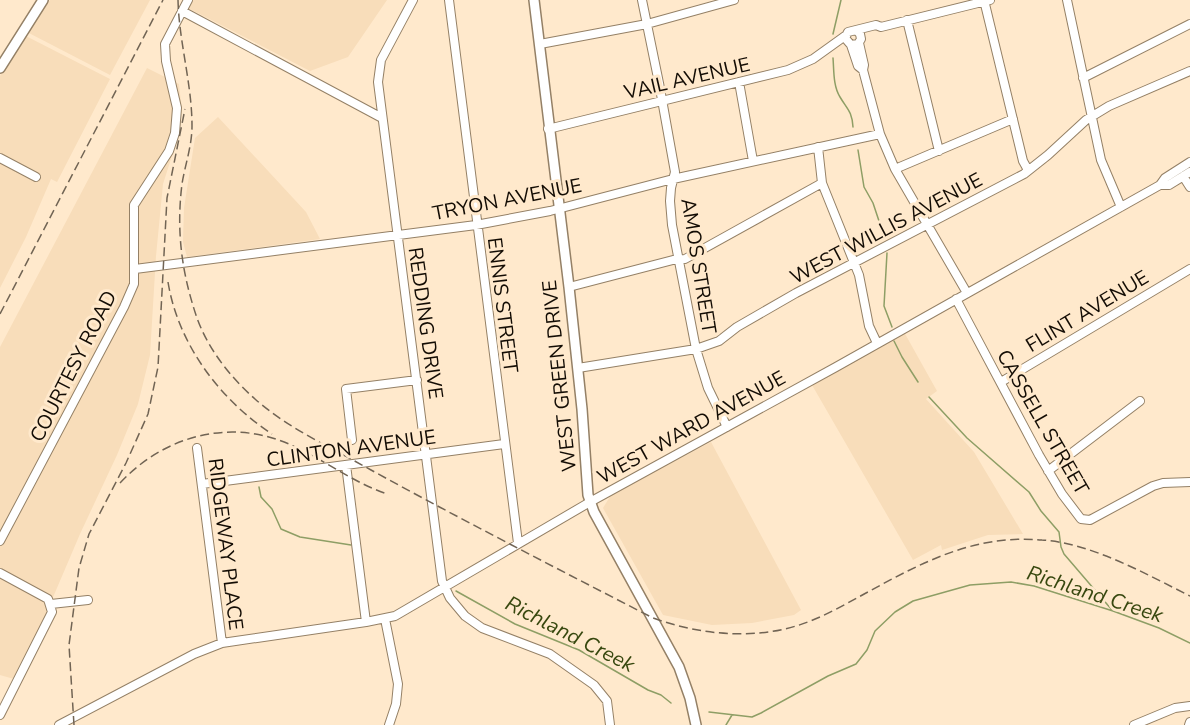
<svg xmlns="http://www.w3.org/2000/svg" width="1190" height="725" font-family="'Nunito Sans',sans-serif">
<rect width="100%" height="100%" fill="#ffe9cc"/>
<path fill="#f8ddba" d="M50,0H150L110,75L25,31Z
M192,0H387L348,57L310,71L188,8Z
M22,34L110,79L57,182L51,179L26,237L0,288V76Z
M147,68L179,84L182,112L178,137L163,184L156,256L150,355L138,404L117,455L80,534L48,609L14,679L0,675V347Z
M218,117L306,212L320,239L187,257L183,242L184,208L195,138Z
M904,332L937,391L926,399L974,452L1023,534L988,535L942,550L941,545L913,560L812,385Z
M711,442L801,610L794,615L752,623L712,625L663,615L603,508L611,495Z"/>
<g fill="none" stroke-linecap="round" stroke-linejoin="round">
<path stroke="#8e9e65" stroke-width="1.5" d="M833,34L841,0
M833,58C834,70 833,86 840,97C847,109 852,111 853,127
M858,150L864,187L873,203L883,233
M887,253L884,306L892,327
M894,341L902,357L918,382
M929,397L967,438L1029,492L1041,511L1059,532L1061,547L1064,554L1112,610
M259,487L261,497L272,509L281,529L300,537L351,545
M456,591L515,624L579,650L648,690L661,695L671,703
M709,712L752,717L761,713L828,676L856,664L867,650L875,631L895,612L913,601L970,585L1011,582L1034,586L1113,611L1159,628L1190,643
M726,725L732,715"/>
<defs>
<path id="minor" d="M413,0L381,60L378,82L442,581L450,598L465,616L482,628L550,654L594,685L607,701L610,725
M449,0L518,543
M642,0L659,83L675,172L671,188L670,201L672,225L696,349L708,388L727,427
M984,0L1023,161L1028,170
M1067,0L1101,160L1121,207
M182,11L382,118
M907,20L939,151
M856,30L876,25L881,27L990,0
M859,43L864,65L863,70L880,134L895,169L967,293
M540,44L647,24L734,0
M851,45L858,44L861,39L860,34L856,30L848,32L845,38L851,45L858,66L863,70
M1083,78L1190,24
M739,82L753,161
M548,129L788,70L813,59L845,36
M818,147L822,183L859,275L869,326L877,343
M0,158L36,177
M895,169L1013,119
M1183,176L1190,187
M1160,185H1169L1190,172
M135,269L476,225L550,211L673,179L880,134
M569,287L673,260L685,259L822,183
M956,299L1039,455L1062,494L1081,519L1090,520L1153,486L1163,483L1190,482
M578,368L696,349L719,341L737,327L796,293L1024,174L1048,155L1086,120L1109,106L1190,71
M1001,382L1190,269
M352,440L346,389L417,380
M197,448L222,643
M346,465L366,622
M1048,471L1140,401
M202,484L504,444
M0,541L124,307L134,284V205L169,151L175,133L177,108L166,61L165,44L188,0
M0,573L48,599L52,612L0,715
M51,604L88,600
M385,619L398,684L396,704L389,725
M59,725L194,654L222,643L366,622L395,616L590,502L836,367L1160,185L1165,178L1190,162
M1134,725L1175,708L1190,706
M1189,725L1190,722"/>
<path id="major" d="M534,0L569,287L582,409L588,495L594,512L679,667L690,698L696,725
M0,68L43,0"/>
</defs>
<use href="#minor" stroke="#948066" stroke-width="10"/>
<use href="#major" stroke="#948066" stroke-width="12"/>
<use href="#minor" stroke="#fff" stroke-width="8"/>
<use href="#major" stroke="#fff" stroke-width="9"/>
<path stroke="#716454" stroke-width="1.5" stroke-dasharray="9 4.5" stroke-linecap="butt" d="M178,0C179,42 192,84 192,126C192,146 185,165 182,184C176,232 182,274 197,318C208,349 231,378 255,399C289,429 332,448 371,470C464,521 558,569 653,618C698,634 749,640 796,626C820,619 844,605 866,593C923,562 975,534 1042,540C1091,543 1146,574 1190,596
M168,282C178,344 220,400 272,434
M0,314L163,0
M120,483C164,436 229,418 289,444C323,459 352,482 387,494
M74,725L69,645L79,568L89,534L126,463L148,414L158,367L167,198L185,109"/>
</g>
<g text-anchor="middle" stroke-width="6" stroke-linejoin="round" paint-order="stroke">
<g font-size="20" fill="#130c04" stroke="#ffe9cc">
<text transform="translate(687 78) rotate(-13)" y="7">VAIL AVENUE</text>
<text transform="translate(507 199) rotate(-11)" y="7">TRYON AVENUE</text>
<text transform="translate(886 228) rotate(-28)" y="7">WEST WILLIS AVENUE</text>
<text transform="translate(699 266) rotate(81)" y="7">AMOS STREET</text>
<text transform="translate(503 305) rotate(83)" y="7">ENNIS STREET</text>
<text transform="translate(1087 311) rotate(-31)" y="7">FLINT AVENUE</text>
<text transform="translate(426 323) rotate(82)" y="7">REDDING DRIVE</text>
<text transform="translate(73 366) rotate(-63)" y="7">COURTESY ROAD</text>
<text transform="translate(559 376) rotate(-96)" y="7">WEST GREEN DRIVE</text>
<text transform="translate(1043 422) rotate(60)" y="7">CASSELL STREET</text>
<text transform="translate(691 427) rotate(-29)" y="7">WEST WARD AVENUE</text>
<text transform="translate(351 448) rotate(-8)" y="7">CLINTON AVENUE</text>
<text transform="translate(226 544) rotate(83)" y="7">RIDGEWAY PLACE</text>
</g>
<g font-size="21" font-style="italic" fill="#38480f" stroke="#ffe9cc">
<text transform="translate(1095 594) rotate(18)" y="7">Richland Creek</text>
<text transform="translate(570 634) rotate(27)" y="7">Richland Creek</text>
</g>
</g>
</svg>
